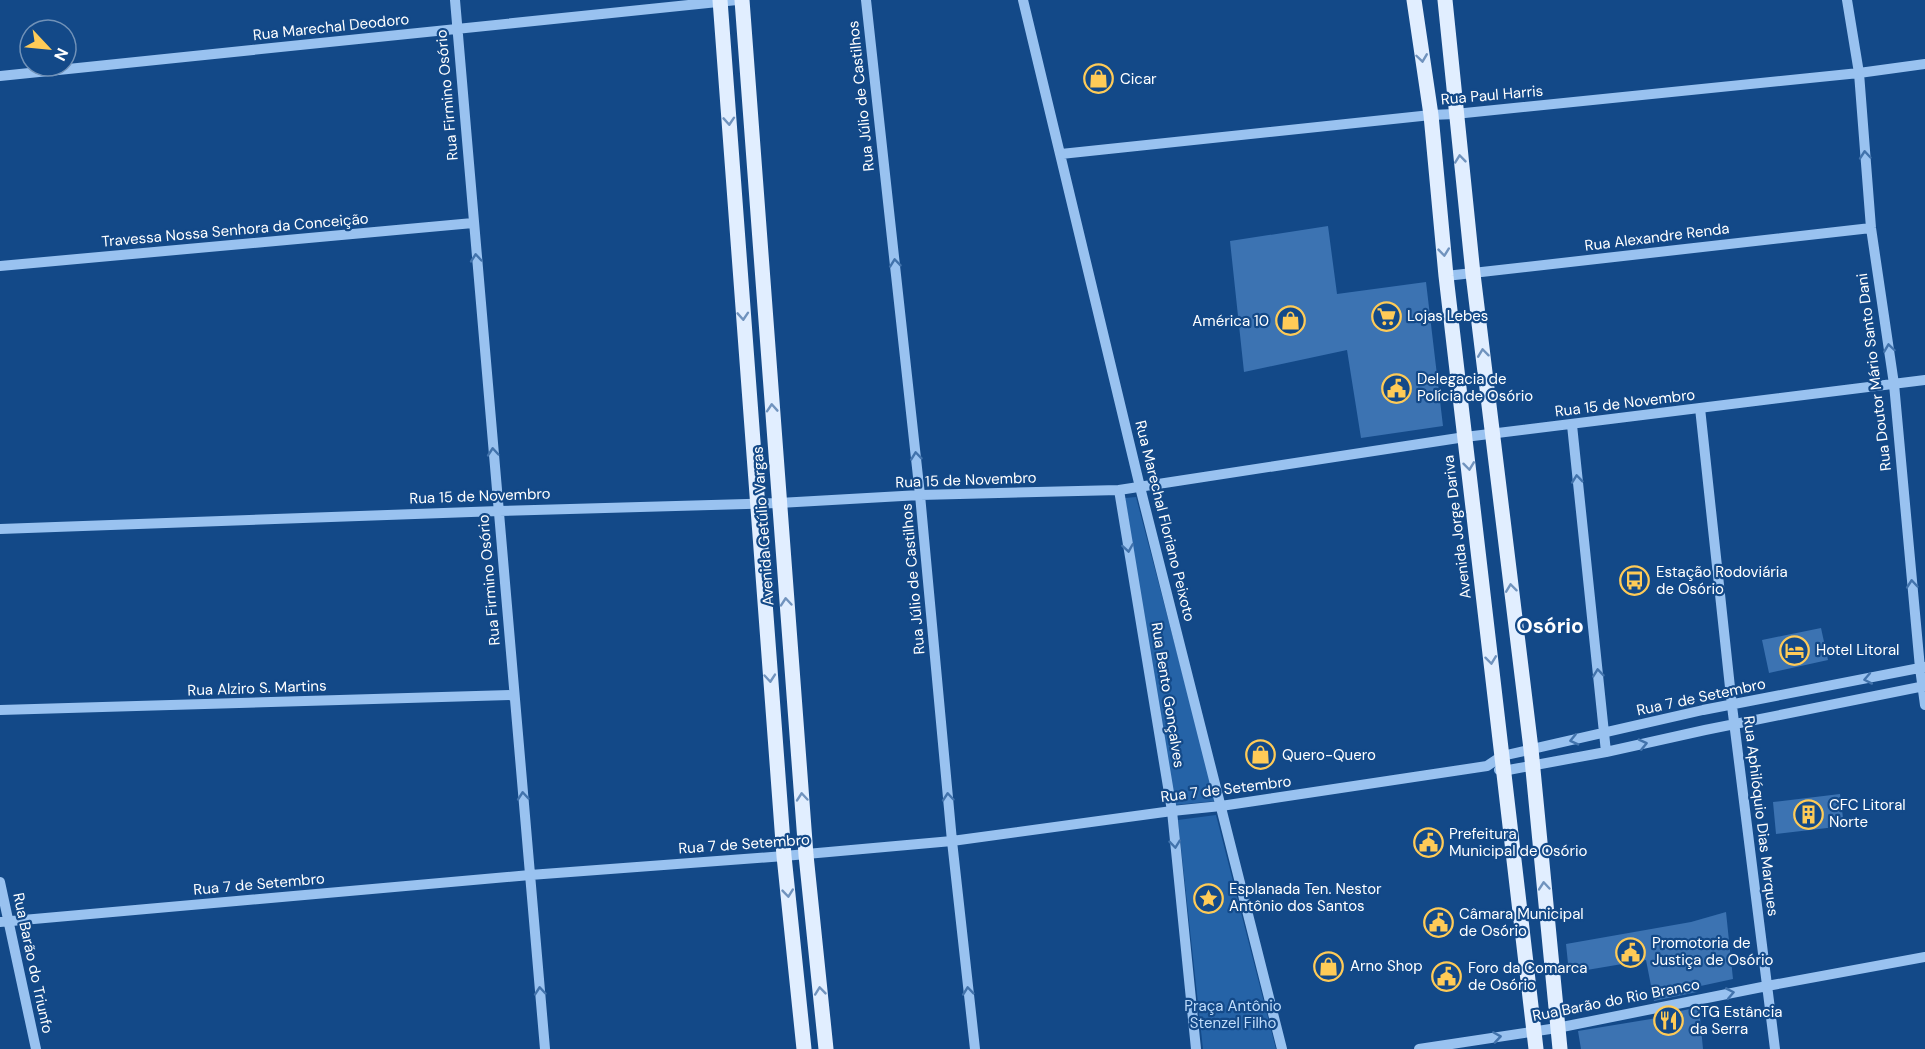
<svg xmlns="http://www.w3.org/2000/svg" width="1925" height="1049" font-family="'DM Sans',sans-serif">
<rect width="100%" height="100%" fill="#134988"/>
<path fill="#2563a7" d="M1136,497L1216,801L1174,805L1125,498Z
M1216,815L1276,1049H1203L1178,820Z"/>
<path fill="#3c73b2" d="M1328,226L1337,294L1426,282L1443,426L1361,438L1347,350L1244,372L1230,241Z
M1821,628L1828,660L1769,673L1762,640Z
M1840,794L1844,826L1776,834L1773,802Z
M1726,912L1733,979L1696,987L1697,992L1654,1001L1646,960L1569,973L1566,944L1691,922Z
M1699,1007L1703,1049H1581L1578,1031L1657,1018V1016Z"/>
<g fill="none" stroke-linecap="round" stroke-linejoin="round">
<path stroke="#99c2f0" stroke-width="10" d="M455,0L545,1049
M866,0L920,495L952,841L975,1049
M1023,0L1140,487L1282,1049
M1847,0L1859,73L1871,228L1894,384L1920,668L1925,705
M0,76L737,0
M1061,154L1431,115L1455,114L1859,73L1925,64
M0,266L473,223
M1446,276L1871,228
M1700,408L1732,706L1775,1049
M1572,425L1606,752
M1119,490L1172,811L1196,1049
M0,529L499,511L779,503L920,495L1119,490L1465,437L1925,380
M0,710L514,695
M1499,770L1503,771L1606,752L1705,730L1925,686
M0,882L36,1049
M0,922L530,875L784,856L952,841L1172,811L1221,806L1487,766L1502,756L1703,710L1925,667
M1419,1049L1557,1028L1767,986L1925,957"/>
<path stroke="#e1eeff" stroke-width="15" d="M720,0L784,856L804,1049
M742,0L806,855L826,1049
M1414,0L1431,115L1446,276L1536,1049
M1445,0L1473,274L1531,749L1560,1049"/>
</g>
<defs><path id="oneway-chevron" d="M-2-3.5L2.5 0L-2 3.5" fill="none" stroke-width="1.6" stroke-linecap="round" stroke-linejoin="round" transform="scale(1.5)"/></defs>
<g stroke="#7093be">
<use href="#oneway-chevron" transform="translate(1422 58) rotate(82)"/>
<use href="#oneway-chevron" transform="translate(729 121) rotate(86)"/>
<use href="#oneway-chevron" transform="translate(1460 159) rotate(-96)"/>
<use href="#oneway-chevron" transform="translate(1444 252) rotate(84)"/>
<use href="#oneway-chevron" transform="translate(743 316) rotate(86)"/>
<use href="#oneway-chevron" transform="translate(1483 353) rotate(-97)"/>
<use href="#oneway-chevron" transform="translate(772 408) rotate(-94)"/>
<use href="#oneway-chevron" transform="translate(1469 466) rotate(83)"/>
<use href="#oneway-chevron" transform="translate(1511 588) rotate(-97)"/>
<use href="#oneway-chevron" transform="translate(786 602) rotate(-95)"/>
<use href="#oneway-chevron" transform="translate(1491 660) rotate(83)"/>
<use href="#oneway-chevron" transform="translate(770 678) rotate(85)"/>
<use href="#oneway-chevron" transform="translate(802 797) rotate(-95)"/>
<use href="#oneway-chevron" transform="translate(1544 886) rotate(-95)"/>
<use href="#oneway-chevron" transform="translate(788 893) rotate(84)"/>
<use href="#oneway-chevron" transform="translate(820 991) rotate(-96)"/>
</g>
<g stroke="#4273ac">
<use href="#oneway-chevron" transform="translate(1865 155) rotate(-95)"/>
<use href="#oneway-chevron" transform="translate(476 258) rotate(-95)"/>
<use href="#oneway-chevron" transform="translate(895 263) rotate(-96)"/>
<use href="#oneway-chevron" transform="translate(1889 348) rotate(-98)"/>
<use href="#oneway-chevron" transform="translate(493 452) rotate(-95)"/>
<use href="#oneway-chevron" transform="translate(916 456) rotate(-96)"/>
<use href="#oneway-chevron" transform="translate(1577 479) rotate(-96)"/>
<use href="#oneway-chevron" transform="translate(1128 548) rotate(81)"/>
<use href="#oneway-chevron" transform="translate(1912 584) rotate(-95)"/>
<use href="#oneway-chevron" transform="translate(1598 673) rotate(-96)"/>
<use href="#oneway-chevron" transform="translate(1868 679) rotate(169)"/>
<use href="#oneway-chevron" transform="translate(1574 740) rotate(167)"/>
<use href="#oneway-chevron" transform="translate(1643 744) rotate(-13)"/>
<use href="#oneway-chevron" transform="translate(523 796) rotate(-95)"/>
<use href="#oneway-chevron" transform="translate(948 797) rotate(-95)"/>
<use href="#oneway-chevron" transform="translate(1175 844) rotate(84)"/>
<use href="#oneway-chevron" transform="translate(540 991) rotate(-95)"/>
<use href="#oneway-chevron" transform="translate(968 991) rotate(-96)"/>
<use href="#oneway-chevron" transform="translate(1730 993) rotate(-11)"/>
<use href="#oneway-chevron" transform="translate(1497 1037) rotate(-9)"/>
</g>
<defs>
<symbol id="shop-ring" viewBox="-11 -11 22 22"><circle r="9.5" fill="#134988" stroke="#ffcb57" stroke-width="1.5"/><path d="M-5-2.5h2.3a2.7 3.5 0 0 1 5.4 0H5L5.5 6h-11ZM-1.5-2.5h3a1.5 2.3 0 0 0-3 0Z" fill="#ffcb57"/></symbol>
<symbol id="supermarket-ring" viewBox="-11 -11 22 22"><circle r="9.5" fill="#134988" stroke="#ffcb57" stroke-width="1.5"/><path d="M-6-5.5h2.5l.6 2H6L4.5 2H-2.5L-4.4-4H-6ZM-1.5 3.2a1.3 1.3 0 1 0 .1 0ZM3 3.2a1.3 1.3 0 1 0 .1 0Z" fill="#ffcb57"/></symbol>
<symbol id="civic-ring" viewBox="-11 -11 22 22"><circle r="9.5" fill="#134988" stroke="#ffcb57" stroke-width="1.5"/><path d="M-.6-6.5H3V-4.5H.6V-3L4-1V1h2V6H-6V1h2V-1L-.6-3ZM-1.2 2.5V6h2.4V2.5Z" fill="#ffcb57"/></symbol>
<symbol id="bus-ring" viewBox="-11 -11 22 22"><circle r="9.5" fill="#134988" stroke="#ffcb57" stroke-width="1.5"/><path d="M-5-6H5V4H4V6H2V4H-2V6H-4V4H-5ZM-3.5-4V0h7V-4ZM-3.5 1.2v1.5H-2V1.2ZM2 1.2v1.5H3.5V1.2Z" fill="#ffcb57"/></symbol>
<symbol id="hotel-ring" viewBox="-11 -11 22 22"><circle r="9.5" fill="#134988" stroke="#ffcb57" stroke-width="1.5"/><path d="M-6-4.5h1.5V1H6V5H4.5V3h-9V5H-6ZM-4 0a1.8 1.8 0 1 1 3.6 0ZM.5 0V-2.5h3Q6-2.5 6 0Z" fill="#ffcb57"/></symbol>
<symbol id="building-ring" viewBox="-11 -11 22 22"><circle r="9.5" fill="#134988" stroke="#ffcb57" stroke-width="1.5"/><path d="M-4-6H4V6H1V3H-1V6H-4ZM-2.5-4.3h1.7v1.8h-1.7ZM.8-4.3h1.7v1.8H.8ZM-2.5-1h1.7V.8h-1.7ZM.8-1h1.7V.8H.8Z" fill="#ffcb57"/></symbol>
<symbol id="sight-ring" viewBox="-11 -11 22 22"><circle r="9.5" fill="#134988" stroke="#ffcb57" stroke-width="1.5"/><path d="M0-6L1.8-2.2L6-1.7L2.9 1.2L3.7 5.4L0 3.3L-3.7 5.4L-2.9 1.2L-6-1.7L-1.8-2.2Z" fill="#ffcb57"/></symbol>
<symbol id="restaurant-ring" viewBox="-11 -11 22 22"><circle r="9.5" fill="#134988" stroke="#ffcb57" stroke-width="1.5"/><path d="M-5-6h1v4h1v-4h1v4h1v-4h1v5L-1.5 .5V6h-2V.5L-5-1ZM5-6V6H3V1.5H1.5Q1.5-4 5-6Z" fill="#ffcb57"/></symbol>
</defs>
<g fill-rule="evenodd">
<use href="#shop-ring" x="1082" y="62" width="33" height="33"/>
<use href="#supermarket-ring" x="1370" y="300" width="33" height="33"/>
<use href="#shop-ring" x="1274" y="304" width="33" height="33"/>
<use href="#civic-ring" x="1380" y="372" width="33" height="33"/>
<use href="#bus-ring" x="1618" y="564" width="33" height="33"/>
<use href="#hotel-ring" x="1778" y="634" width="33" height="33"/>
<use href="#shop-ring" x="1244" y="738" width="33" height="33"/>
<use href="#building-ring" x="1792" y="798" width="33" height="33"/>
<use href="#civic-ring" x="1412" y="826" width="33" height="33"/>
<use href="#sight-ring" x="1192" y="882" width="33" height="33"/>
<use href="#civic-ring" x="1422" y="906" width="33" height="33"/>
<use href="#civic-ring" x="1614" y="936" width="33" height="33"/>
<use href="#shop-ring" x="1312" y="950" width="33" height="33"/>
<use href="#civic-ring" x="1430" y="960" width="33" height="33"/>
<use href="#restaurant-ring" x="1652" y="1004" width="33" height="33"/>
</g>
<g text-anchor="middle" stroke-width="4.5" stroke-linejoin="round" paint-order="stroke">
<g font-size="15" fill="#fff" stroke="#134988">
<text transform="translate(331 27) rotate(-6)" y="5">Rua Marechal Deodoro</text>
<text transform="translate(447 95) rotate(-95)" y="5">Rua Firmino Osório</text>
<text transform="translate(1492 95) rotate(-5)" y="5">Rua Paul Harris</text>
<text transform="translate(861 96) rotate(-96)" y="5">Rua Júlio de Castilhos</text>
<text transform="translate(235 230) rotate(-5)" y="5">Travessa Nossa Senhora da Conceição</text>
<text transform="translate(1657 237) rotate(-7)" y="5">Rua Alexandre Renda</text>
<text transform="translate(1874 372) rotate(-97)" y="5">Rua Doutor Mário Santo Dani</text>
<text transform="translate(1625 403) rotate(-7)" y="5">Rua 15 de Novembro</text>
<text transform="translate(966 480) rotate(-2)" y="5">Rua 15 de Novembro</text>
<text transform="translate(480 496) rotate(-2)" y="5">Rua 15 de Novembro</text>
<text transform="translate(1165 521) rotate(76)" y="5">Rua Marechal Floriano Peixoto</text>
<text transform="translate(763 526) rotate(-94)" y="5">Avenida Getúlio Vargas</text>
<text transform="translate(1457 527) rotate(-97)" y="5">Avenida Jorge Dariva</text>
<text transform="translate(913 579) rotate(-95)" y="5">Rua Júlio de Castilhos</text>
<text transform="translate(489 580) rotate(-95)" y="5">Rua Firmino Osório</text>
<text transform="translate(257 688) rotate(-2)" y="5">Rua Alziro S. Martins</text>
<text transform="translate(1168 695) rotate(81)" y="5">Rua Bento Gonçalves</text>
<text transform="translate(1701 697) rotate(-12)" y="5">Rua 7 de Setembro</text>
<text transform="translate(1226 789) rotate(-7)" y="5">Rua 7 de Setembro</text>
<text transform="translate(1761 816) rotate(83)" y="5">Rua Aphilóquio Dias Marques</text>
<text transform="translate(744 844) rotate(-4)" y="5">Rua 7 de Setembro</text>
<text transform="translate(259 884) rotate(-5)" y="5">Rua 7 de Setembro</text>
<text transform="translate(33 963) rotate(78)" y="5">Rua Barão do Triunfo</text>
<text transform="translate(1616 1000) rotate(-11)" y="5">Rua Barão do Rio Branco</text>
</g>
<g font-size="15" fill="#fff" stroke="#134988" text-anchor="start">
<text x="1120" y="84">Cicar</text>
<text x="1407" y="321">Lojas Lebes</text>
<text x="1269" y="326" text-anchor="end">América 10</text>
<text x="1417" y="384">Delegacia de<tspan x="1417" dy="17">Polícia de Osório</tspan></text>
<text x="1656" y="577">Estação Rodoviária<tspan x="1656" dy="17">de Osório</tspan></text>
<text x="1816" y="655">Hotel Litoral</text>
<text x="1282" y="760">Quero-Quero</text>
<text x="1829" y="810">CFC Litoral<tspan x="1829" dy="17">Norte</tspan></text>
<text x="1449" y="839">Prefeitura<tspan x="1449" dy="17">Municipal de Osório</tspan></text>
<text x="1229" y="894">Esplanada Ten. Nestor<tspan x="1229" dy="17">Antônio dos Santos</tspan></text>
<text x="1459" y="919">Câmara Municipal<tspan x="1459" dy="17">de Osório</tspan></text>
<text x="1652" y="948">Promotoria de<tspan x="1652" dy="17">Justiça de Osório</tspan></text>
<text x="1350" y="971">Arno Shop</text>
<text x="1468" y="973">Foro da Comarca<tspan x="1468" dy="17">de Osório</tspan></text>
<text x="1690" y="1017">CTG Estância<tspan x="1690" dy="17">da Serra</tspan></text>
</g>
<g font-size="15" fill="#bfdcfb" stroke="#134988">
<text x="1233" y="1011">Praça Antônio<tspan x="1233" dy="17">Stenzel Filho</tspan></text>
</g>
<g font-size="21" font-weight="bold" fill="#fff" stroke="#134988">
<text x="1550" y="633">Osório</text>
</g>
</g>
<g transform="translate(48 48) rotate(116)"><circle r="28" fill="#134988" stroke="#7192b8" stroke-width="1.5"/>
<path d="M0-4.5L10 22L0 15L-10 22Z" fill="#ffcb57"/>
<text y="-9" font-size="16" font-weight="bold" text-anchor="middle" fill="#ffffff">N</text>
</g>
</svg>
